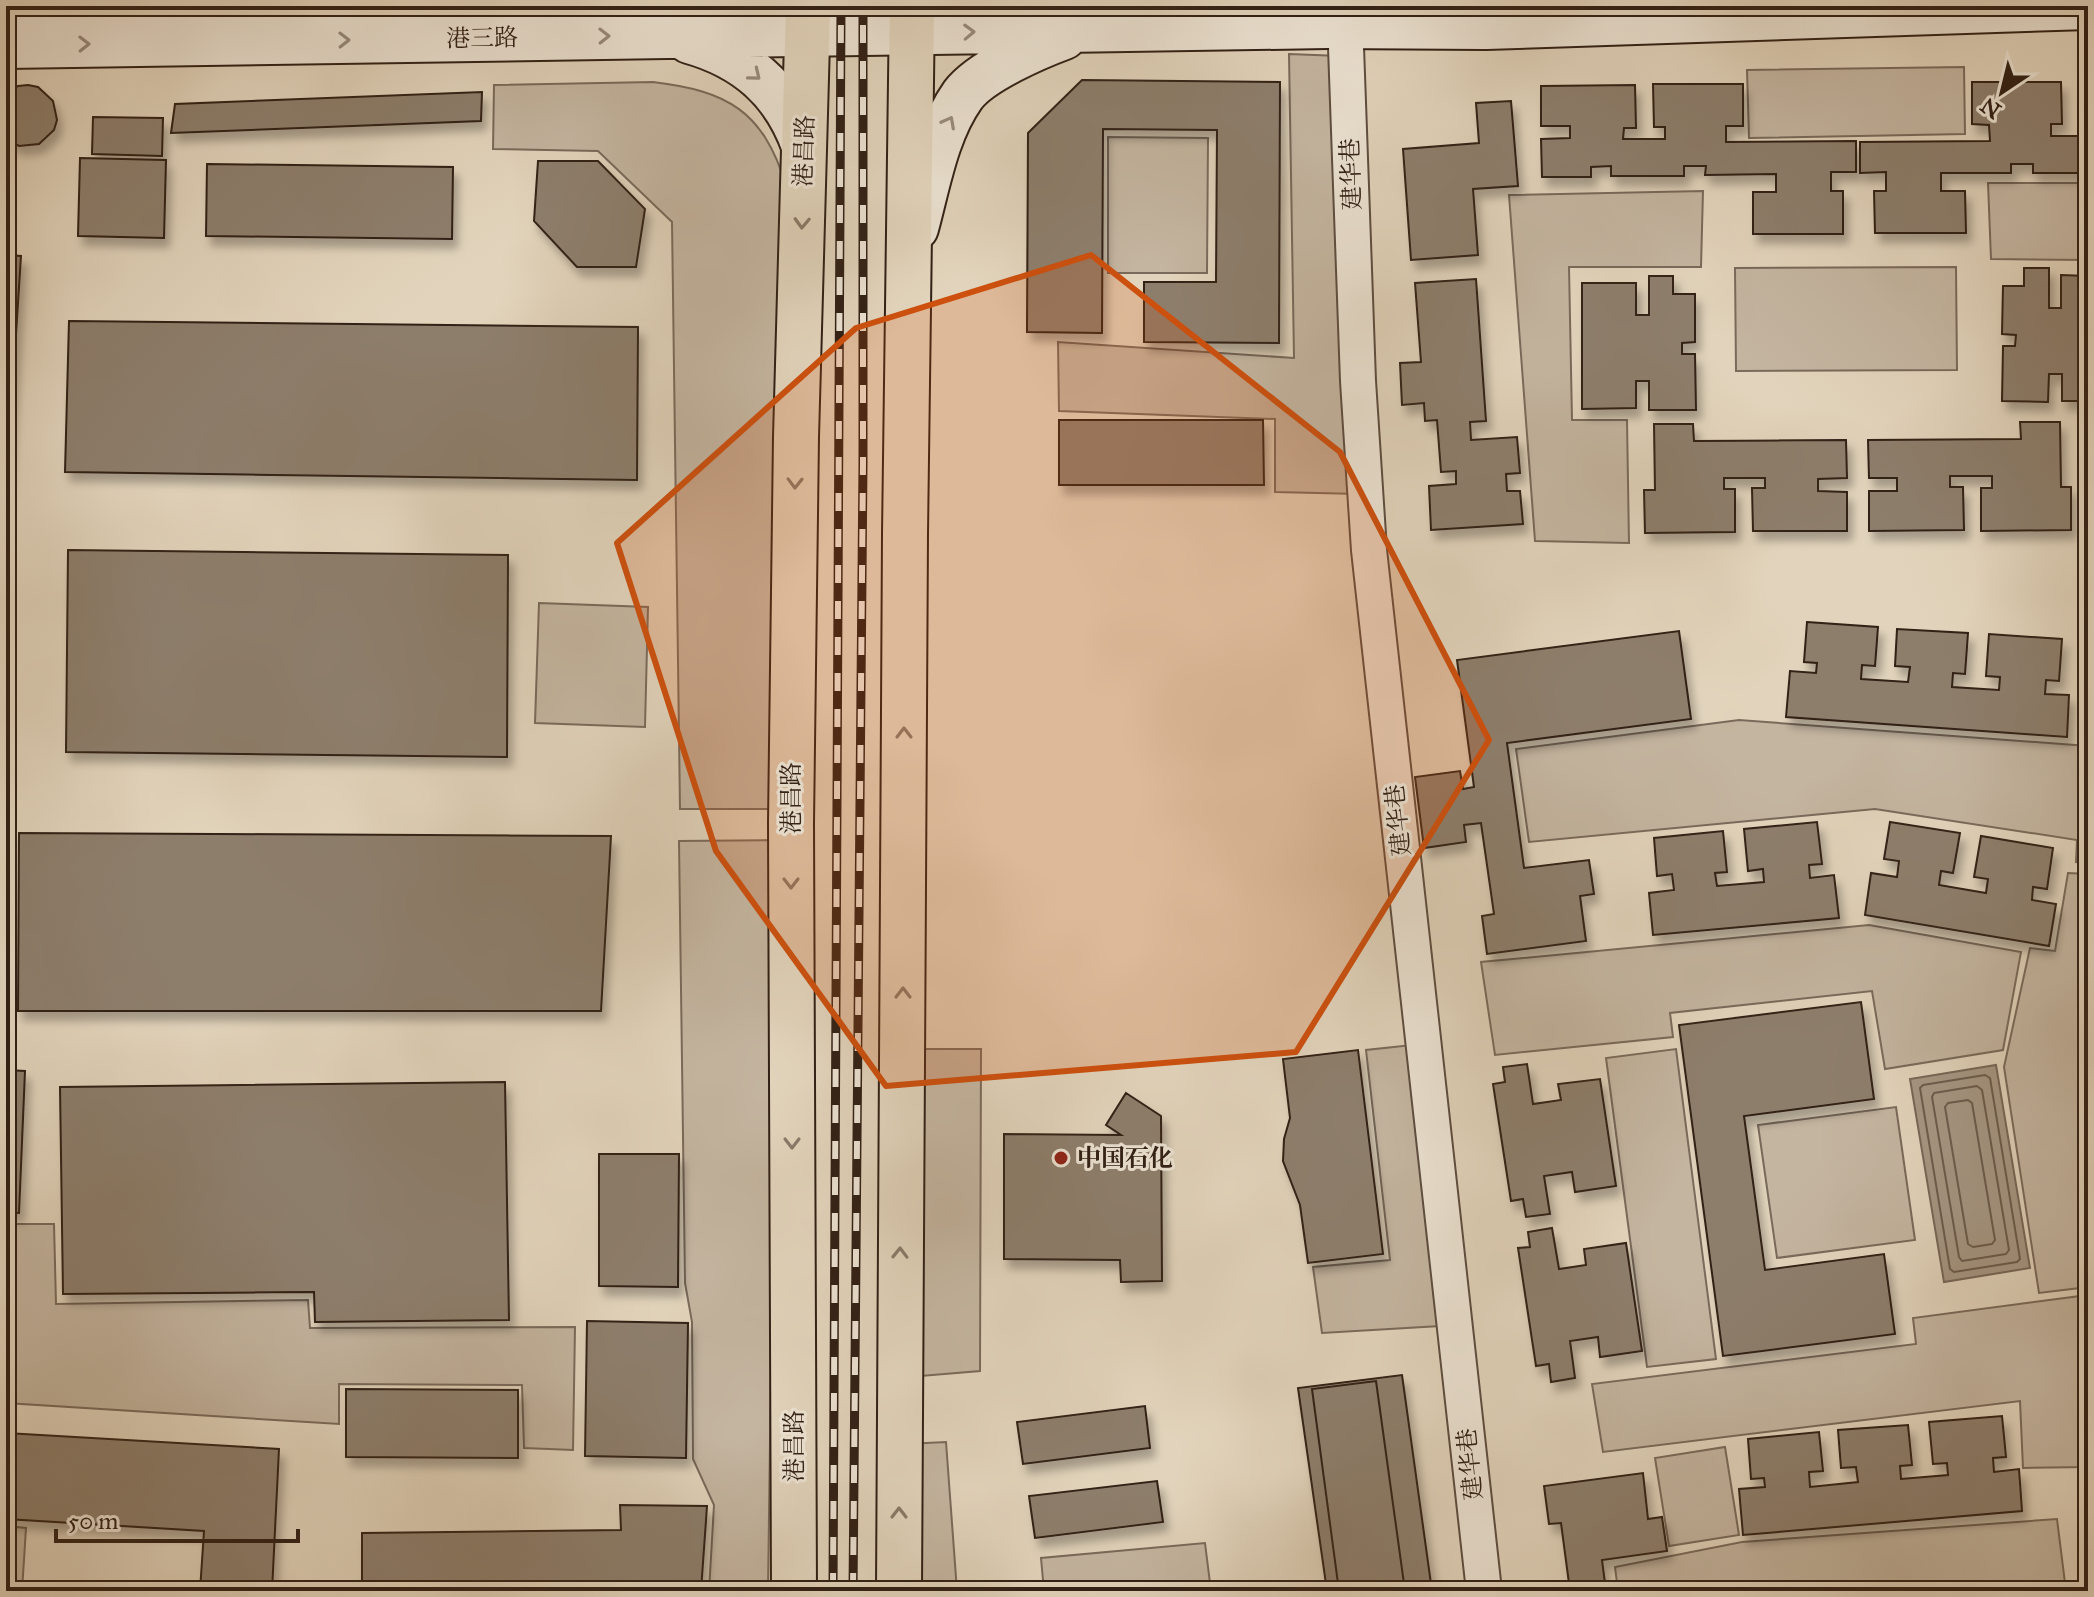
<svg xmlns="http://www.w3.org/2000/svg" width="2094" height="1597" font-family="'IM FELL Great Primer','Noto Serif SC',serif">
<defs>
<filter id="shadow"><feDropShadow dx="5" dy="9" stdDeviation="4" flood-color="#0004"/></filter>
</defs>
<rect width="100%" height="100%" fill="#e2d4bc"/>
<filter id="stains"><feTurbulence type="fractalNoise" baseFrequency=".0025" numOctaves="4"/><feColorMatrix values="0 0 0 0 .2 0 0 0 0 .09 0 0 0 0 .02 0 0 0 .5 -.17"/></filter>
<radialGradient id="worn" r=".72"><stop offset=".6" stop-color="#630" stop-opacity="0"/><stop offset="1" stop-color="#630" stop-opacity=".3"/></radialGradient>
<path fill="#c4b5a0" stroke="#7a6a5b" stroke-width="2" d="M1289,54L1340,56L1359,494L1275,492V419L1059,411L1058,342L1294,358Z
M1964,67L1965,134L1749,138L1747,70Z
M653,82C728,91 763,111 786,185L778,809H680L672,222L598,151L493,149L494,85Z
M1108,137L1208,138L1207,273H1108Z
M1988,183H2088V260L1991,259Z
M1703,191L1701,267H1569L1572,420H1627L1629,543L1535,541L1509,195Z
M1956,267L1957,370L1736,371L1735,268Z
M2080,414H2088V538H2080Z
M539,603L648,607L645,727L535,723Z
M1739,720L2088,746V863L2076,862L2077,840L1875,809L1529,842L1516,749Z
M778,840L768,1591H709L714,1505L693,1459L692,1322L685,1283L679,841Z
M2068,873L2088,874V1287L2039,1293L2004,1067L2030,948L2055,951Z
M1869,925L2021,952L2003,1050L1885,1069L1872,991L1670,1013L1673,1037L1495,1055L1481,962Z
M1412,1045L1440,1326L1322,1333L1313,1267L1390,1260L1366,1050Z
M909,1049H981L980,1371L909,1377Z
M1676,1049L1716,1359L1647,1367L1606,1058Z
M1896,1107L1915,1240L1777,1258L1758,1125Z
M6,1224H54L56,1304L308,1300L310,1328L575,1327L573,1450L524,1448L522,1385L339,1384V1424L6,1403Z
M2088,1295V1467L2023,1468L2020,1401L1603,1452L1592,1384L1916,1344L1913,1318Z
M946,1442L957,1591H907L905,1444Z
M1725,1447L1739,1535L1669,1546L1655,1458Z
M2057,1519L2066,1591H1618L1615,1567L1742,1542Z
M6,1526L26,1528L22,1591H6Z
M1205,1543L1211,1591H1044L1041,1558Z
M58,1584L136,1589V1591H58Z"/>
<path fill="#a69784" stroke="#776758" stroke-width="2" d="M1996,1065L2030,1268L1944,1282L1910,1079Z"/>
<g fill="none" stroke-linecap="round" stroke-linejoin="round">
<path stroke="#6c5c4d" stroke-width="2" d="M1985,1075L1990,1078L2020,1259L2017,1262L1954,1272L1950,1269L1920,1088L1923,1085Z
M1977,1086L1982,1090L2009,1250L2006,1254L1962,1261L1959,1257L1932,1097L1934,1093Z
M1968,1100L1972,1103L1995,1240L1992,1244L1973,1247L1968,1244L1945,1107L1948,1103Z"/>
</g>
<path fill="#8d7e6c" stroke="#312016" stroke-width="2" filter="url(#shadow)" d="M1082,80L1280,82L1279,343L1144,342V282H1216L1217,130L1103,129L1102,333L1027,332L1028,133Z
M2088,81V125H2079V82Z
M1972,82H2061L2062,124H2051V136H2088V173H2033V164H2011V173H1941V191H1965L1966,233H1875L1874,191H1886V172L1860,173V142L1990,141L1989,125L1972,124Z
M1653,84H1743V126H1726V142L1856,141V172H1831V191H1843V234H1753V192H1776V174L1705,175L1706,166H1684V176H1611V166L1591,167V177H1542L1541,139L1570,138V126H1541V86L1635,85L1636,128H1624L1623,139H1665V127H1654Z
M28,85L38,87L53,101L57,120L54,130L39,144L19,146L6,139V92L18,86Z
M482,92L481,121L171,133L175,104Z
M1511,101L1518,186L1473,189L1478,255L1411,260L1403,149L1479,143L1476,103Z
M93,117L163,118L162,156L92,154Z
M80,158L166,160L164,238L78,236Z
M538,161H598L645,209L636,267H577L534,221Z
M207,164L453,167L452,239L206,236Z
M7,255L21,256L6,491V275Z
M2024,268H2049V308H2061V275L2088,276V401H2062V374H2049L2048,402L2002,401L2003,346H2015L2016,335L2002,334L2003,286H2024Z
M1649,276H1673V294H1695V342L1682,343V354H1695L1696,410H1649V381H1636V408L1582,409V283H1636V315H1649Z
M1476,279L1486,421L1470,422L1471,440L1517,437L1520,473L1506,474L1507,491H1520L1523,524L1431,530L1429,486L1456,484V471L1441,472L1437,420L1425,421L1424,403L1402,405L1400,363L1421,362L1415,283Z
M69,321L638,327L637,480L65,472Z
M1059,420H1263L1264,485H1059Z
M2020,422H2060L2061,487H2071V530L1981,531V488H1992V476H1950V487H1963L1964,530L1869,531V491H1897V478H1869L1868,440L2021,439Z
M1654,424H1693L1694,441L1846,440L1847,478L1818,479V491L1847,492V531H1753L1752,488H1765V478H1724V489H1735V532L1645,533L1644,490H1655Z
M68,550L508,555L507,757L66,752Z
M1807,622L1878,627L1875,666L1862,665L1861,679L1908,682L1910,667L1895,666L1897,629L1968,633L1965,674L1953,673L1952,687L1999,690L2000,677L1986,676L1989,634L2062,639L2059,681L2046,680L2045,694L2069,695L2067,737L1786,717L1790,671L1816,673L1817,663L1804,662Z
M1679,631L1691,719L1507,743L1524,868L1589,860L1594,894L1580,896L1586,941L1487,954L1482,916L1494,914L1481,823L1464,825L1466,842L1424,848L1415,777L1460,771L1463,789L1474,787L1457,660Z
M1817,822L1822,864L1809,865L1810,878L1834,875L1839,918L1653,935L1649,893L1674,890L1672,874L1657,876L1654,838L1723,831L1727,872L1715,873L1717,886L1764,882L1763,869L1748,871L1744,829Z
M1890,822L1960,833L1953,873L1941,871L1939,885L1986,893L1988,879L1974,877L1981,836L2053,848L2047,889L2033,887L2032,900L2056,904L2049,946L1865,915L1871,873L1897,877L1899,861L1884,859Z
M19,833L611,836L601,1011H18Z
M1861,1002L1874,1099L1744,1116L1765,1270L1884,1254L1895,1334L1723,1356L1679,1025Z
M1358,1050L1383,1254L1308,1263L1300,1205L1283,1161L1284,1139L1290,1118L1283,1059Z
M1527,1064L1533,1104L1561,1100L1558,1084L1600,1079L1616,1186L1575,1192L1572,1172L1544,1176L1550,1214L1526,1217L1523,1199L1511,1201L1493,1084L1505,1082L1503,1067Z
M6,1070L25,1071L19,1213L6,1212Z
M505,1082L509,1320L315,1322L314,1292L63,1294L60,1087Z
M1126,1093L1161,1116L1162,1281L1121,1282L1120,1260L1004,1259V1134L1121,1135L1106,1125Z
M599,1154H679L678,1287L599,1286Z
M1552,1228L1559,1269L1586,1265L1584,1249L1626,1243L1642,1351L1600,1357L1598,1337L1570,1341L1575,1378L1551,1382L1549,1364L1536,1366L1518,1248L1530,1247L1528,1232Z
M587,1321L688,1323L686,1458L585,1456Z
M1402,1375L1432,1591H1327L1298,1388Z
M1376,1381L1405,1591H1339L1312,1389Z
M346,1389L518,1390V1458L346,1457Z
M1145,1406L1150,1448L1023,1464L1017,1422Z
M2002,1416L2006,1457L1993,1458L1994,1472L2019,1469L2022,1511L1743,1535L1739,1489L1765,1487L1764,1478L1751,1479L1748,1439L1819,1432L1823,1471L1809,1472L1810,1487L1858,1482L1856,1467L1841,1468L1838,1430L1908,1425L1912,1465L1900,1466L1901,1479L1948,1475L1947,1463L1933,1464L1929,1422Z
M6,1433L279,1449L272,1591H200L204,1531L6,1519Z
M1643,1473L1648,1519L1662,1517L1667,1551L1602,1560L1606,1591H1570L1561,1523L1549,1524L1544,1486Z
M1157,1481L1163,1522L1035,1538L1029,1496Z
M620,1505L707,1506L701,1591H362V1533L621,1530Z"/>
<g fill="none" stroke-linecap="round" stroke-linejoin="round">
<defs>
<path id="minor" d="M1346,47L1358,381L1369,550L1484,1591"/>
<path id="secondary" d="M6,10L527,7
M689,41C746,57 784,90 804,146
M6,46L1328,26L1486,27L2088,7
M916,228C928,184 936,133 963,95C981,71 1037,47 1064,37"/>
<path id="primary" d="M794,1591L791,823L796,437L808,6
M899,1591L905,534L912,6"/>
</defs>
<use href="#minor" stroke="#5d4d40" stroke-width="38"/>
<use href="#secondary" stroke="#312016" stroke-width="48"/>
<use href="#primary" stroke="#312016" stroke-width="48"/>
<use href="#minor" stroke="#ece3d3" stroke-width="34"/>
<use href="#secondary" stroke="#ece3d3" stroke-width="44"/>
<use href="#primary" stroke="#e2d4bc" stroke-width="44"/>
<defs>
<path id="rail" d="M833,1591L841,6
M853,1591L863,463V6"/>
</defs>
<use href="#rail" stroke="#312016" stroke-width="9"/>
<use href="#rail" stroke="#ece3d3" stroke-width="6" stroke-dasharray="18" stroke-linecap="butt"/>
</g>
<defs><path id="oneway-chevron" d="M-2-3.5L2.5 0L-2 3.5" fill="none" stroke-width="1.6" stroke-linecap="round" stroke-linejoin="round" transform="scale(2)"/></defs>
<g stroke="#988b7e">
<use href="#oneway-chevron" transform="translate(969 32) rotate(-2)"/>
<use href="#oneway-chevron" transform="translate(604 36) rotate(-1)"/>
<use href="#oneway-chevron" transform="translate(344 40) rotate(-1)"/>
<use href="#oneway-chevron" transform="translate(84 44) rotate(-1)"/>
<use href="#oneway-chevron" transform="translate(755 75) rotate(39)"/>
<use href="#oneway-chevron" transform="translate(949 122) rotate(-62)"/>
</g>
<g stroke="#8a7a69">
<use href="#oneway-chevron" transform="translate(802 223) rotate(92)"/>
<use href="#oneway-chevron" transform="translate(795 483) rotate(91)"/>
<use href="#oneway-chevron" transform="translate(904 733) rotate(-90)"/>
<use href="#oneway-chevron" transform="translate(791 883) rotate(90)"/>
<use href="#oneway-chevron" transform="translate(903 993) rotate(-90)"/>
<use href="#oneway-chevron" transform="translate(792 1143) rotate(90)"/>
<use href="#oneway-chevron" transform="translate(900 1253) rotate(-89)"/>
<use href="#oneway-chevron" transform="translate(899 1513) rotate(-90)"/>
</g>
<path fill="#cd500e" fill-opacity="0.2" stroke="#cd500e" stroke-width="6" stroke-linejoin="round" d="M1091,255L1340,452L1489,740L1296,1052L886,1086L716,851L617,543L856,328Z"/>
<circle fill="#8f2418" stroke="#ece3d3" stroke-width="3" cx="1061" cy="1158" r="8"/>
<g text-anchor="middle" stroke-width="6" stroke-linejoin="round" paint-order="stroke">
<g font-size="24" fill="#312016" stroke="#ece3d3">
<text transform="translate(482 38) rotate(-1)" y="8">港三路</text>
<text transform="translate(804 151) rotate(-88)" y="8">港昌路</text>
<text transform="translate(1351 174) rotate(-92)" y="8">建华巷</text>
<text transform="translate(791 798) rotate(-90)" y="8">港昌路</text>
<text transform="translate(1398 820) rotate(-96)" y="8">建华巷</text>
<text transform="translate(794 1446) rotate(-90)" y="8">港昌路</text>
<text transform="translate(1470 1464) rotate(-96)" y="8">建华巷</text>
</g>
<g font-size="24" font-weight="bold" fill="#312016" stroke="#ece3d3" text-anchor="start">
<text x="1077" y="1166">中国石化</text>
</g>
</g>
<rect width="2094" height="1597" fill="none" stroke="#e2d4bc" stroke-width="32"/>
<rect x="8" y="8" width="2078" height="1581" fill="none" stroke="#312016" stroke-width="4"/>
<rect x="16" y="16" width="2062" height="1565" fill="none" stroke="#312016" stroke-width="2"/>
<g transform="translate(2002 92) rotate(215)" stroke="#ece3d3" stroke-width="6" paint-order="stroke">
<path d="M0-6L14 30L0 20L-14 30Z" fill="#312016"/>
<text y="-12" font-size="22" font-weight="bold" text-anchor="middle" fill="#312016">N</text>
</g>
<path d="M56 1529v12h242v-12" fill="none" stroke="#312016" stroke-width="4"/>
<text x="68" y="1529" font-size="24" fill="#312016" stroke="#ece3d3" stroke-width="6" paint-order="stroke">50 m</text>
<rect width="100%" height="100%" filter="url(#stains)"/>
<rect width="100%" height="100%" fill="url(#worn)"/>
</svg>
